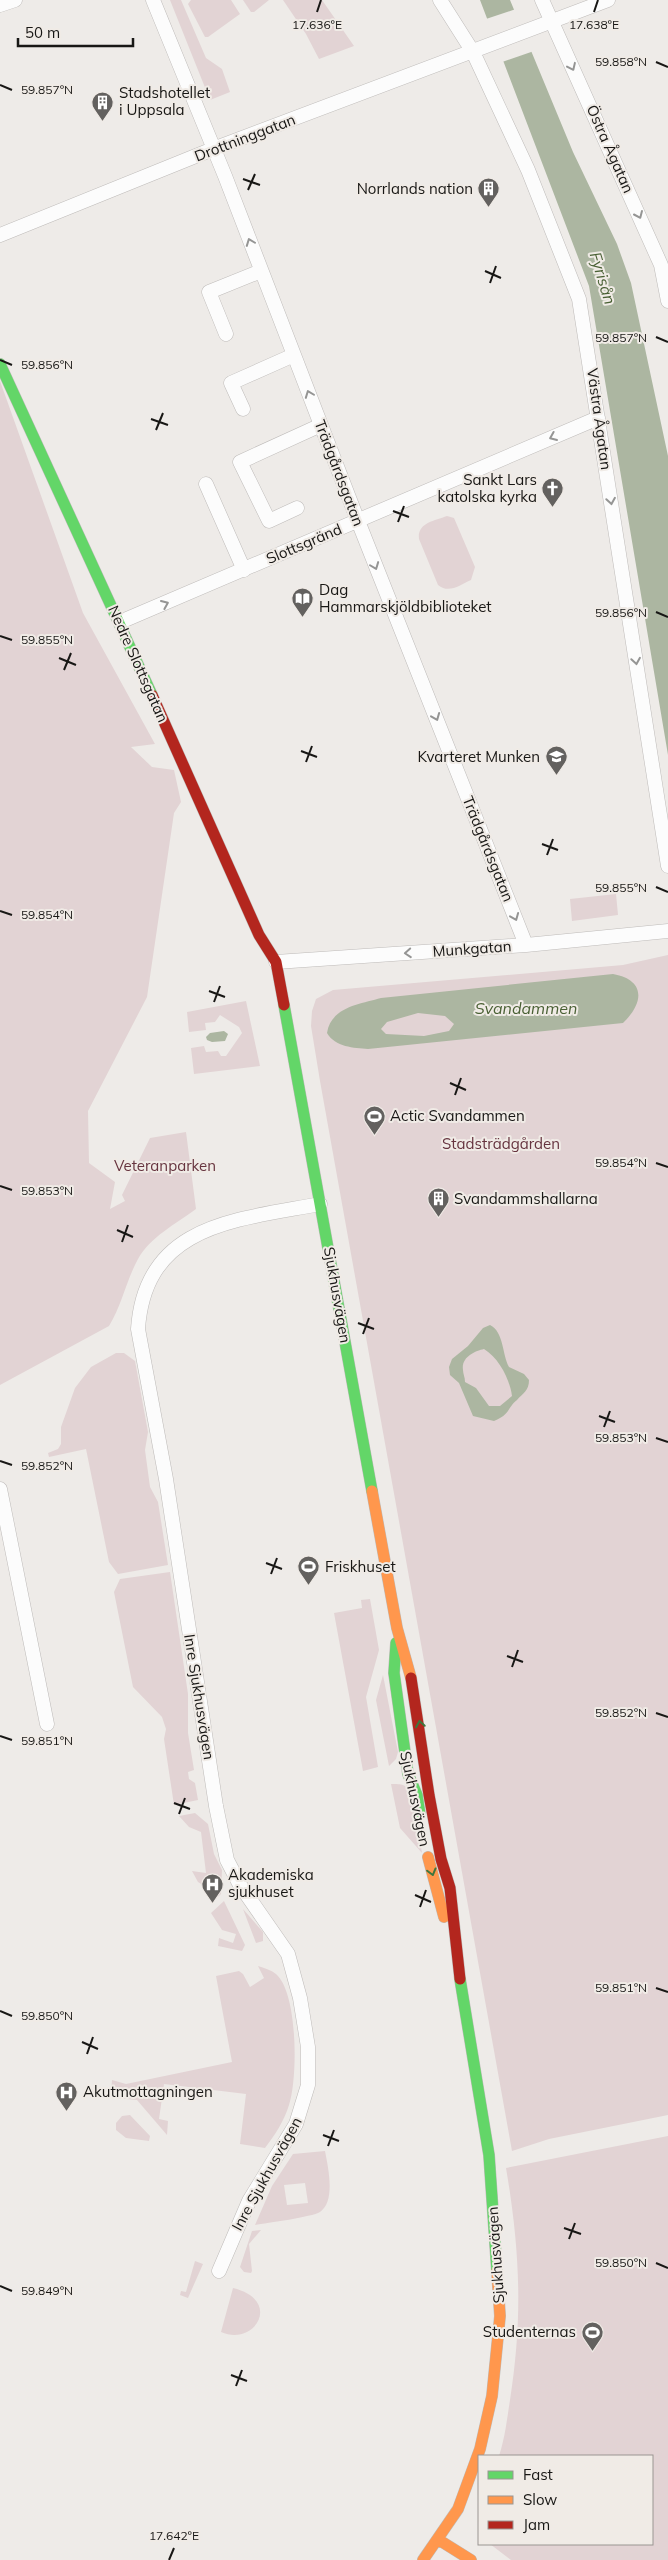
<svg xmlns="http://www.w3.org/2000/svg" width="668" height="2560" font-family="Mulish,sans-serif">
<rect width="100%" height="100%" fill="#eeebe8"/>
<path fill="#e2d3d4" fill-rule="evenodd" d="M170,0H181L206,58L222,69L230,92L210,100Z
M191,0H231L240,14L208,37H205L188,4Z
M243,0H269L254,12H251Z
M283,0H322L354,46L319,59L306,34Z
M0,381L83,613L155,744L131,747L152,767L174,770L181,802L174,813L147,997L88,1111L89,1163L115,1182L110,1209L125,1201L122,1195L150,1138L186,1132L196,1209C176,1224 150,1237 138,1259C126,1281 122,1305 109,1326L0,1385Z
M447,516L454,518L475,567L471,580C460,585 449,594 438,585L419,539C417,523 434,521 447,516Z
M616,894L618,915L572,921L570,899Z
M668,955V2115L549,2139L512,2151L320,1081L311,1026L312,1011L316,999L333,990L623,965Z
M246,1001L260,1066L194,1074L191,1048L204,1046L206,1052L218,1051L221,1056H226L242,1033L239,1027L220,1015L215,1022L205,1023L206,1030L189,1032L187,1012Z
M116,1353H124L135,1361L148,1432L145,1450L150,1487L158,1502L168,1565L118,1574L109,1562L86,1449L49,1457L48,1453L58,1449L61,1444V1427L75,1388L91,1367Z
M170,1572L188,1694V1733L194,1770L188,1772L189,1779L195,1783L198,1800L174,1805L164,1739L166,1729L162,1717L133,1687L114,1592L120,1579Z
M370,1599L379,1650L366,1697L378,1767L363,1771L334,1613L362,1608L361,1600Z
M383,1675L398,1752L396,1759L389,1766L376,1700Z
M391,1784C402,1784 406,1784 412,1794L422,1853L400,1828Z
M195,1813L208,1824L214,1854L222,1870L221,1894L211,1903L209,1889L198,1882L192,1871L206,1873L201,1832L189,1827L179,1816Z
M224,1901L245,1945L242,1951L218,1946L219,1938L233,1943L236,1934L222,1930L211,1913Z
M243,1909L263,1932V1941L256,1943Z
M258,1966C264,1968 271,1970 276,1974C298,1993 298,2078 289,2105C284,2121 275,2135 265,2148L240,2144L246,2094L164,2084L159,2119L168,2121L167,2135L137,2100L115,2098L111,2094L112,2080L126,2084L232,2062L216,1976L239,1971L243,1974L250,1987L264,1978Z
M130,2115L150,2136L149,2141L126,2138L116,2130V2123L122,2116Z
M668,2136V2560H511L490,2544H652V2456H499C505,2438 507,2419 510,2400C523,2317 520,2250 506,2168Z
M325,2151C328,2167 336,2201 320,2212C312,2217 267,2223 255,2225L272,2186L293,2154ZM305,2183L308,2203L287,2205L284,2185Z
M261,2230L249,2244L252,2271L251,2273L244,2272L240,2267L252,2231Z
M195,2261L203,2264L188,2298L180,2295L181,2291L186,2292Z
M233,2288C283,2300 255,2347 221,2332Z"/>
<path fill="#acb6a1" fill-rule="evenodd" d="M480,0H510L573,152L617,244L631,283L668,456V755L589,286Z
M613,974C646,980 644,1003 623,1023L368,1049C354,1048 335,1047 327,1033C331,1007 360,1004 381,998ZM418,1013L445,1016L454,1024L449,1031L424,1036L386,1034L381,1029L387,1022Z
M224,1031L228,1034L225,1041L212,1042L207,1040L206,1037L210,1033Z
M490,1325C504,1332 502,1354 509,1367L524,1374L529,1380C529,1391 523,1393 517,1400C506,1409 511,1414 494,1421L473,1416L459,1383L450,1375L449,1367L452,1359L468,1346L483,1328ZM484,1349C499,1358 510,1380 512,1396L500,1406H489L476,1388L465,1382C465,1377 463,1374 463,1370C461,1357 475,1351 484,1349Z"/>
<path fill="#eeebe8" d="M516,9L534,51L502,62L486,19Z"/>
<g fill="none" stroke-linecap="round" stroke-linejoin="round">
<defs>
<path id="street" d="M153,0L225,176L358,521L526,945
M440,0L473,52L528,170L579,299L668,866
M542,0L661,265L668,301
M0,5L15,0
M0,235L213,149L608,0
M226,334L209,292L261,271
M243,409L231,383L294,355
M206,484L244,570
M297,508L269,521L240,462L321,425
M120,622L598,418
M276,962L526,945L668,931
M0,1489L47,1724
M219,2271L249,2201L296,2124L308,2085V2047L300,1998L288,1954L240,1885L227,1860L216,1806L166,1479L138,1329C145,1224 236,1220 320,1204"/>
<path id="fast" d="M0,364L152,695
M284,1005L372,1491
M396,1643L394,1673L408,1774L417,1795L420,1815
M460,1979L489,2155L497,2271"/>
<path id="slow" d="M372,1491L397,1628L411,1678
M428,1857L444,1917
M439,2540L471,2560
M423,2560L458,2509L480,2449L492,2396L500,2316L497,2271"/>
<path id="jam" d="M152,695L259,935L276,962L284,1005
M411,1678L429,1795L441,1859L450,1888L460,1979"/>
</defs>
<use href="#street" stroke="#bebbb9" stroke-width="15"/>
<use href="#fast" stroke="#bebbb9" stroke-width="12"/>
<use href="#slow" stroke="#bebbb9" stroke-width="12"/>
<use href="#jam" stroke="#bebbb9" stroke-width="12"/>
<use href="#street" stroke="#fcfcfc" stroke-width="14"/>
<use href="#fast" stroke="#63d668" stroke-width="11"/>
<use href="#slow" stroke="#ff974d" stroke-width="11"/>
<use href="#jam" stroke="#b3261e" stroke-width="11"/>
</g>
<defs><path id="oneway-chevron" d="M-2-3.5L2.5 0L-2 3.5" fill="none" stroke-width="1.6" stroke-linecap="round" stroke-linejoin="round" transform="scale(1.25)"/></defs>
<g stroke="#959594">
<use href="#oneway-chevron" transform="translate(572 67) rotate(65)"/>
<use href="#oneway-chevron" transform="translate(639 215) rotate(66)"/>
<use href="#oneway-chevron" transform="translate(250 242) rotate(-111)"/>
<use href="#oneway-chevron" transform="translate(309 394) rotate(-111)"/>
<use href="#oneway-chevron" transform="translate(553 437) rotate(157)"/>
<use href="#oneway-chevron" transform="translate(611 501) rotate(81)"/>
<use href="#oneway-chevron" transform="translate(375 566) rotate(69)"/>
<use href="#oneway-chevron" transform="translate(165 604) rotate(-23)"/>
<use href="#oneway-chevron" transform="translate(636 661) rotate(81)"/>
<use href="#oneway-chevron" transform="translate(436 717) rotate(68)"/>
<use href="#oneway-chevron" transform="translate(515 917) rotate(68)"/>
<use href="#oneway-chevron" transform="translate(408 953) rotate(176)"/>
</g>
<g stroke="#3e763e">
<use href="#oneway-chevron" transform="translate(420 1724) rotate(-99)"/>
<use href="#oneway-chevron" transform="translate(432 1872) rotate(75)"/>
</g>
<path fill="none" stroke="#181715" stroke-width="2" d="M317,12L321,0M594,12L598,0M656,62L668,67M0,85L12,90M243,179L260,185M248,190L255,174M485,271L501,278M490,283L496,266M656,337L668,342M0,360L12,365M151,419L168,425M156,430L163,413M393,511L409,517M398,522L404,506M656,612L668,617M0,636L12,640M59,658L76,665M64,670L71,653M301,751L317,757M306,762L312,746M542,844L558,850M547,855L553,839M656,887L668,892M0,911L12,915M209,991L225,997M214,1002L220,986M450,1083L466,1090M455,1095L461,1078M656,1163L668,1167M0,1186L12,1190M117,1230L133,1237M122,1242L128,1225M358,1323L374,1329M363,1334L369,1318M599,1416L615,1422M604,1427L610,1411M656,1438L668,1442M0,1461L12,1465M266,1563L282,1569M271,1574L277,1558M507,1656L523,1662M512,1667L518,1650M656,1713L668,1717M0,1736L12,1740M174,1803L190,1809M179,1814L185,1798M415,1895L431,1902M420,1907L426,1890M656,1988L668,1992M0,2011L12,2016M82,2042L98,2049M87,2054L93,2037M323,2135L339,2141M328,2146L334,2130M564,2228L581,2234M569,2239L575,2223M656,2263L668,2268M0,2286L12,2291M231,2375L247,2381M236,2386L242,2370M169,2560L174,2548"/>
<defs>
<symbol id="building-pin" viewBox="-11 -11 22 30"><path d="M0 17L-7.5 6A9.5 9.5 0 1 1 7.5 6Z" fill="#63615f" stroke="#f0ebe6"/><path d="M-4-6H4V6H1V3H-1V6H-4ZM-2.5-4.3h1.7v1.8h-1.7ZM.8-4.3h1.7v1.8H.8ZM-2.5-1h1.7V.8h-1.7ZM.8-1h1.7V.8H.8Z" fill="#fff"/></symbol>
<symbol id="church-pin" viewBox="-11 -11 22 30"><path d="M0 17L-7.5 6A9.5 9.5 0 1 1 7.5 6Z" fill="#63615f" stroke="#f0ebe6"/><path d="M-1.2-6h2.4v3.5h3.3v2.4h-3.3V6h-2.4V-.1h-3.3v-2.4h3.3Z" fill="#fff"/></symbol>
<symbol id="library-pin" viewBox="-11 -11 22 30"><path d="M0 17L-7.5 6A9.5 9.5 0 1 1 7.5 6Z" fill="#63615f" stroke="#f0ebe6"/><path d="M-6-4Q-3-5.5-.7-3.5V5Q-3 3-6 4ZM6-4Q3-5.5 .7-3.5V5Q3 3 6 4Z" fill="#fff"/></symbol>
<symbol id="university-pin" viewBox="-11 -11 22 30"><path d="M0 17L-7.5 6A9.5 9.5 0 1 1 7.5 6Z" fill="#63615f" stroke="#f0ebe6"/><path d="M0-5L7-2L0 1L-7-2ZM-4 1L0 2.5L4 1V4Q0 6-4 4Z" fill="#fff"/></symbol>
<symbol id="stadium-pin" viewBox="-11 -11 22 30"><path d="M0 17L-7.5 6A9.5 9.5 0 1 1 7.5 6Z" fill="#63615f" stroke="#f0ebe6"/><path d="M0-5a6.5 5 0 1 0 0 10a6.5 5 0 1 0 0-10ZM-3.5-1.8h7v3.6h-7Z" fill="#fff"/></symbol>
<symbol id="hospital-pin" viewBox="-11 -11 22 30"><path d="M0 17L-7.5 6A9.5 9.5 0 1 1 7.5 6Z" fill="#63615f" stroke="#f0ebe6"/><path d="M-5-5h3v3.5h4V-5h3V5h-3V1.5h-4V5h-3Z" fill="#fff"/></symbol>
</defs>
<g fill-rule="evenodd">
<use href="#building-pin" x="90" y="90" width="25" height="34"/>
<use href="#building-pin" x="476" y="176" width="25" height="34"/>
<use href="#church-pin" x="540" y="476" width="25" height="34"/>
<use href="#library-pin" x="290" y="586" width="25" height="34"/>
<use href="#university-pin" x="544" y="744" width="25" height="34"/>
<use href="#stadium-pin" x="362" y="1104" width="25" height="34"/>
<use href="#building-pin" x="426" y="1186" width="25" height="34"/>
<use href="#stadium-pin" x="296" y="1554" width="25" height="34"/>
<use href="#hospital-pin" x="200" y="1872" width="25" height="34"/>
<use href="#hospital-pin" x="54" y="2080" width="25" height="34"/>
<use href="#stadium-pin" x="580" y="2320" width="25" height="34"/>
</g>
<g text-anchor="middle" stroke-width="4" stroke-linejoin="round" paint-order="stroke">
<g font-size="15" fill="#181715" stroke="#f0ebe6" text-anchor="start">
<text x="119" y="98">Stadshotellet<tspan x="119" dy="17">i Uppsala</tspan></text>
<text x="473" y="194" text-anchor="end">Norrlands nation</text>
<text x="537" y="485" text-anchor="end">Sankt Lars<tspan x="537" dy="17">katolska kyrka</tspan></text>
<text x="319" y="595">Dag<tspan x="319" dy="17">Hammarskjöldbiblioteket</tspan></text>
<text x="540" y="762" text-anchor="end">Kvarteret Munken</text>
<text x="390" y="1121">Actic Svandammen</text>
<text x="454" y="1204">Svandammshallarna</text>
<text x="325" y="1572">Friskhuset</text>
<text x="228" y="1880">Akademiska<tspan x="228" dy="17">sjukhuset</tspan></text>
<text x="83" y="2097">Akutmottagningen</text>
<text x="576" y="2337" text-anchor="end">Studenternas</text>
</g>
<g font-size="15" fill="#181715" stroke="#f0ebe6">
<text transform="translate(245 138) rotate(-21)" y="5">Drottninggatan</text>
<text transform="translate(610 149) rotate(66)" y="5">Östra Ågatan</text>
<text transform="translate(599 419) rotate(82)" y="5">Västra Ågatan</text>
<text transform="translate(339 473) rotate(69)" y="5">Trädgårdsgatan</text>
<text transform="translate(304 544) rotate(-23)" y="5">Slottsgränd</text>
<text transform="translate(138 664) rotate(66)" y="5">Nedre Slottsgatan</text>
<text transform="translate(488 849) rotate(68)" y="5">Trädgårdsgatan</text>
<text transform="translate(472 949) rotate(-4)" y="5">Munkgatan</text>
<text transform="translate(337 1295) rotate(80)" y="5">Sjukhusvägen</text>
<text transform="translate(199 1697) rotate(81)" y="5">Inre Sjukhusvägen</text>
<text transform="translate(415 1799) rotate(78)" y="5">Sjukhusvägen</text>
<text transform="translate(267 2174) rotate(-61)" y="5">Inre Sjukhusvägen</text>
<text transform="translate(496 2255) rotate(-94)" y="5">Sjukhusvägen</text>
</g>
<g font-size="15" fill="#66343f" stroke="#f0ebe6">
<text x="501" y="1149">Stadsträdgården</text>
<text x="165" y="1171">Veteranparken</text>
</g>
<g font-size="16" font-style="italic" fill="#496034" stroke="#f0ebe6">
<text transform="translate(603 278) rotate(73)" y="6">Fyrisån</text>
<text x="526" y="1014">Svandammen</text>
</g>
</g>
<g font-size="12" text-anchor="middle" fill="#181715" stroke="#f0ebe6" stroke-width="4" stroke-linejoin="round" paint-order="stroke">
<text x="317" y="29">17.636°E</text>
<text x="594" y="29">17.638°E</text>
<text x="621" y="66">59.858°N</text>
<text x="47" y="94">59.857°N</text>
<text x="621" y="342">59.857°N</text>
<text x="47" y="369">59.856°N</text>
<text x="621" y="617">59.856°N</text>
<text x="47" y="644">59.855°N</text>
<text x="621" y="892">59.855°N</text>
<text x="47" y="919">59.854°N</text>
<text x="621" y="1167">59.854°N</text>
<text x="47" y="1195">59.853°N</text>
<text x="621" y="1442">59.853°N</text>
<text x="47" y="1470">59.852°N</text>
<text x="621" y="1717">59.852°N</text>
<text x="47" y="1745">59.851°N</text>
<text x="621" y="1992">59.851°N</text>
<text x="47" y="2020">59.850°N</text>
<text x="621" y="2267">59.850°N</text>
<text x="47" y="2295">59.849°N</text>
<text x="174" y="2540">17.642°E</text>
</g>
<rect x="478" y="2455" width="175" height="90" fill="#f0ebe6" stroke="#9a9692"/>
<rect x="488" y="2471" width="25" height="8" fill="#63d668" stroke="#9a9692"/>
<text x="523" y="2480" font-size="15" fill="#181715">Fast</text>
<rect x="488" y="2496" width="25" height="8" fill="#ff974d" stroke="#9a9692"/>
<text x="523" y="2505" font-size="15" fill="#181715">Slow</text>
<rect x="488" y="2521" width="25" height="8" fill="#b3261e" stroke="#9a9692"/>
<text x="523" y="2530" font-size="15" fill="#181715">Jam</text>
<path d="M18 38v8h115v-8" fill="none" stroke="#181715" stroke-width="2.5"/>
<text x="25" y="38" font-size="15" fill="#181715" stroke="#f0ebe6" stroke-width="4" paint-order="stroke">50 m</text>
</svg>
